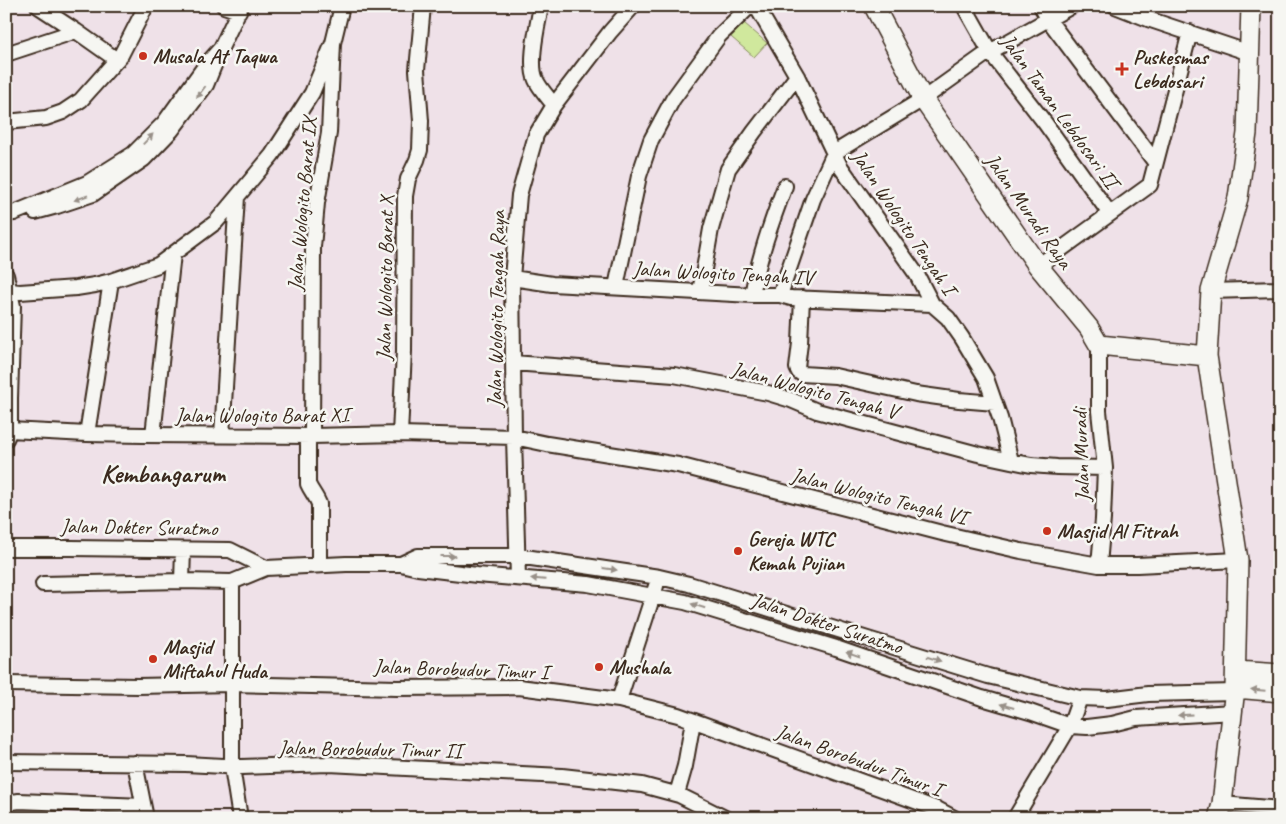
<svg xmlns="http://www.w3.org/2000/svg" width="1286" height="824" font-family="Caveat,sans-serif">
<rect width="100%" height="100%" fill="#efe1e8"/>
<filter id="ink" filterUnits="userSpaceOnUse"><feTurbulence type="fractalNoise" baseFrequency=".02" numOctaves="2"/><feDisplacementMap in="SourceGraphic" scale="10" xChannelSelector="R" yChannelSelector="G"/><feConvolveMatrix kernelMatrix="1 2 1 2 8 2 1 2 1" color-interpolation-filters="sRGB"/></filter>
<g filter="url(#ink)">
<path fill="#d0e89d" stroke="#86895e" d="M744,23L767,43L754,57L731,37Z"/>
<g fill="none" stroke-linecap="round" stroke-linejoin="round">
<path stroke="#678695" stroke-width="4" d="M1101,6L1112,10"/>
<defs>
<path id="street" d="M38,6L76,31L117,60
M224,6L239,11
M541,6C538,24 528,63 536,80C540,89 548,97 554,105
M756,6L797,76L840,166L917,275L932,304L948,318L962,338L986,378L1000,418L1011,461
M964,6L990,52L1045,123L1110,214
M1041,6L1048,19L1155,162
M1115,6L1148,19L1250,53
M6,54L76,31
M6,122L46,118L63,112L81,100L121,55L146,6
M35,212L57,206L93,194L144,159L171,131L206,85L217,58
M6,214L14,213L87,183L133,154L164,123L205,66L221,48L241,6
M1038,266L1150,185L1190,32
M6,275L13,306L10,398V430L6,439
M512,278L552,284L752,295H780L791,298L932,304
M616,287L639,176L651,140L673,99L719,36L750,6
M10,291L20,292L76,288L95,285L111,281L158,265L216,222L272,155L312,93L333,43
M1211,291L1280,289
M700,292L711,229L728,169L754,132L797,76
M752,295C759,257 771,223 785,186
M780,295L813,199L834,153L923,99L986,54L1072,6
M802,298L800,343L797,368L799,372L802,374L835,376L916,394L959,400L995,403
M1099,345V411L1105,468L1103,519L1099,565
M513,363L674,375L768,393L791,400L817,411L978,454L1011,461L1031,465L1057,467L1105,468
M10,430L87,434L143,435L312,436L400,434L514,437L547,444L678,465L942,533L1021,551L1099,565H1137L1238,560
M87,434L111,281
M400,434L404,351L405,196L408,179L417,160L420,150L421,121L417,70L423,6
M153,435L173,254
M222,435L237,197
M308,436V484C311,491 316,496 319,504V565
M312,436L313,247L317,203L329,133L333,43L342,6
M6,548H71L230,550L266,568
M401,564L418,556H518L659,577L689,584L988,676L1080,698L1107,699L1148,694L1235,692
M518,578L514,437L512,278L519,195L536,135L554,105L610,32L633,6
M182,581L183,550
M232,582V767L240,818
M43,584L182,581L232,582L266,568L346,564H401L418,568L477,575L588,584L685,602L836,648L982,698L1030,712L1070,726L1087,727L1112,724L1136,718L1233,712
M6,684L138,686L231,684L397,688L519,687L619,700L678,715L937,809L954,818
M619,700L656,586
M6,762L186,764L242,767L329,764L562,776L642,785L679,795L725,818
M135,763L146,818
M677,794L685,766L693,721
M6,803L19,801L143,806
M1222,804L1280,809
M1015,818L1070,726L1080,698"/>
<path id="secondary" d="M874,6L923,99L1038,266L1089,328L1099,345L1207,356
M1236,671L1280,674
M1235,688L1280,692
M1218,818L1222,804L1235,688L1238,560L1207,356L1211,291L1238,198L1247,133L1251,6"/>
</defs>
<use href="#street" stroke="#3b2a1e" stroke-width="18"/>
<use href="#secondary" stroke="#3b2a1e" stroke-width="22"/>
<use href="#street" stroke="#f6f6f2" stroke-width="14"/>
<use href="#secondary" stroke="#f6f6f2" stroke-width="19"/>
</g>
<defs><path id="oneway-solid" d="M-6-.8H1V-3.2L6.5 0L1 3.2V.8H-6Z" transform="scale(1.25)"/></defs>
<g fill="#989088">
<use href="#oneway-solid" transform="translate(201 92) rotate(127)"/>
<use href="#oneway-solid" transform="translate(148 139) rotate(-46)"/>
<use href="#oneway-solid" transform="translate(81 198) rotate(160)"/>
<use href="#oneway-solid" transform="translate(448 556)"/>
<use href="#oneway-solid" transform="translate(610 569) rotate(8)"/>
<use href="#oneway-solid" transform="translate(538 579) rotate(-175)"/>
<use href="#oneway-solid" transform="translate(698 606) rotate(-163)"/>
<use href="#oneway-solid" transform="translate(853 654) rotate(-161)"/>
<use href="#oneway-solid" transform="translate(934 659) rotate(17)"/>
<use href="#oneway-solid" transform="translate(1258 690) rotate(-175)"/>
<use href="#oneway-solid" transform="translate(1007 706) rotate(-164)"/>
<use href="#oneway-solid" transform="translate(1185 715) rotate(176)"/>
</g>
</g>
<g fill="#c8321e" stroke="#f6f6f2" stroke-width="2">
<circle cx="143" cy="56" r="5"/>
<path d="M1119.5 61.5h5v5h5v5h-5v5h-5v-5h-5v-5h5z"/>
<circle cx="1047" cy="531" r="5"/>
<circle cx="738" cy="551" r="5"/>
<circle cx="153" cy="659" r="5"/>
<circle cx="599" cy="667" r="5"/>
</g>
<g text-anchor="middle" stroke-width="5" stroke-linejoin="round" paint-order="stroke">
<g font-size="21" font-weight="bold" fill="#3b2a1e" stroke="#f6f6f2" text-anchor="start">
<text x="153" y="63">Musala At Taqwa</text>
<text x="1133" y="64">Puskesmas<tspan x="1133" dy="24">Lebdosari</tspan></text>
<text x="1057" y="538">Masjid Al Fitrah</text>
<text x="748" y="546">Gereja WTC<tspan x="748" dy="24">Kemah Pujian</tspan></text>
<text x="163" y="654">Masjid<tspan x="163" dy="24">Miftahul Huda</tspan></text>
<text x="609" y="674">Mushala</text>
</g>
<g font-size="21" fill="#3b2a1e" stroke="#f6f6f2">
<text transform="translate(1060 111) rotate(54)" y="7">Jalan Taman Lebdosari II</text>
<text transform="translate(302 204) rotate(-85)" y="7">Jalan Wologito Barat IX</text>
<text transform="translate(1029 211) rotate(55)" y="7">Jalan Muradi Raya</text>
<text transform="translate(904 222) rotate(56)" y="7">Jalan Wologito Tengah I</text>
<text transform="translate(723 273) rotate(3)" y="7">Jalan Wologito Tengah IV</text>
<text transform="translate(385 278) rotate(-89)" y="7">Jalan Wologito Barat X</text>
<text transform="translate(496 309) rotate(-89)" y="7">Jalan Wologito Tengah Raya</text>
<text transform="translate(815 390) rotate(15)" y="7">Jalan Wologito Tengah V</text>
<text x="262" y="422">Jalan Wologito Barat XI</text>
<text transform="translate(1081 455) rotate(-92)" y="7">Jalan Muradi</text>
<text transform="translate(879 496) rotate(14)" y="7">Jalan Wologito Tengah VI</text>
<text transform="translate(139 527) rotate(1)" y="7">Jalan Dokter Suratmo</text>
<text transform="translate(827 623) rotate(18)" y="7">Jalan Dokter Suratmo</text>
<text transform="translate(461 669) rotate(2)" y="7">Jalan Borobudur Timur I</text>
<text transform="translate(370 749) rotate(1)" y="7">Jalan Borobudur Timur II</text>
<text transform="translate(859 760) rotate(20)" y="7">Jalan Borobudur Timur I</text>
</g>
<g font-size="26" font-weight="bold" fill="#3b2a1e" stroke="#f6f6f2">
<text x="163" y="482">Kembangarum</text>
</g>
</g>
<rect width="1286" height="824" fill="none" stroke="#f6f6f2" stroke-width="25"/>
<rect x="12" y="12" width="1261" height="799" fill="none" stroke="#3b2a1e" stroke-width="2" filter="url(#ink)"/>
</svg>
